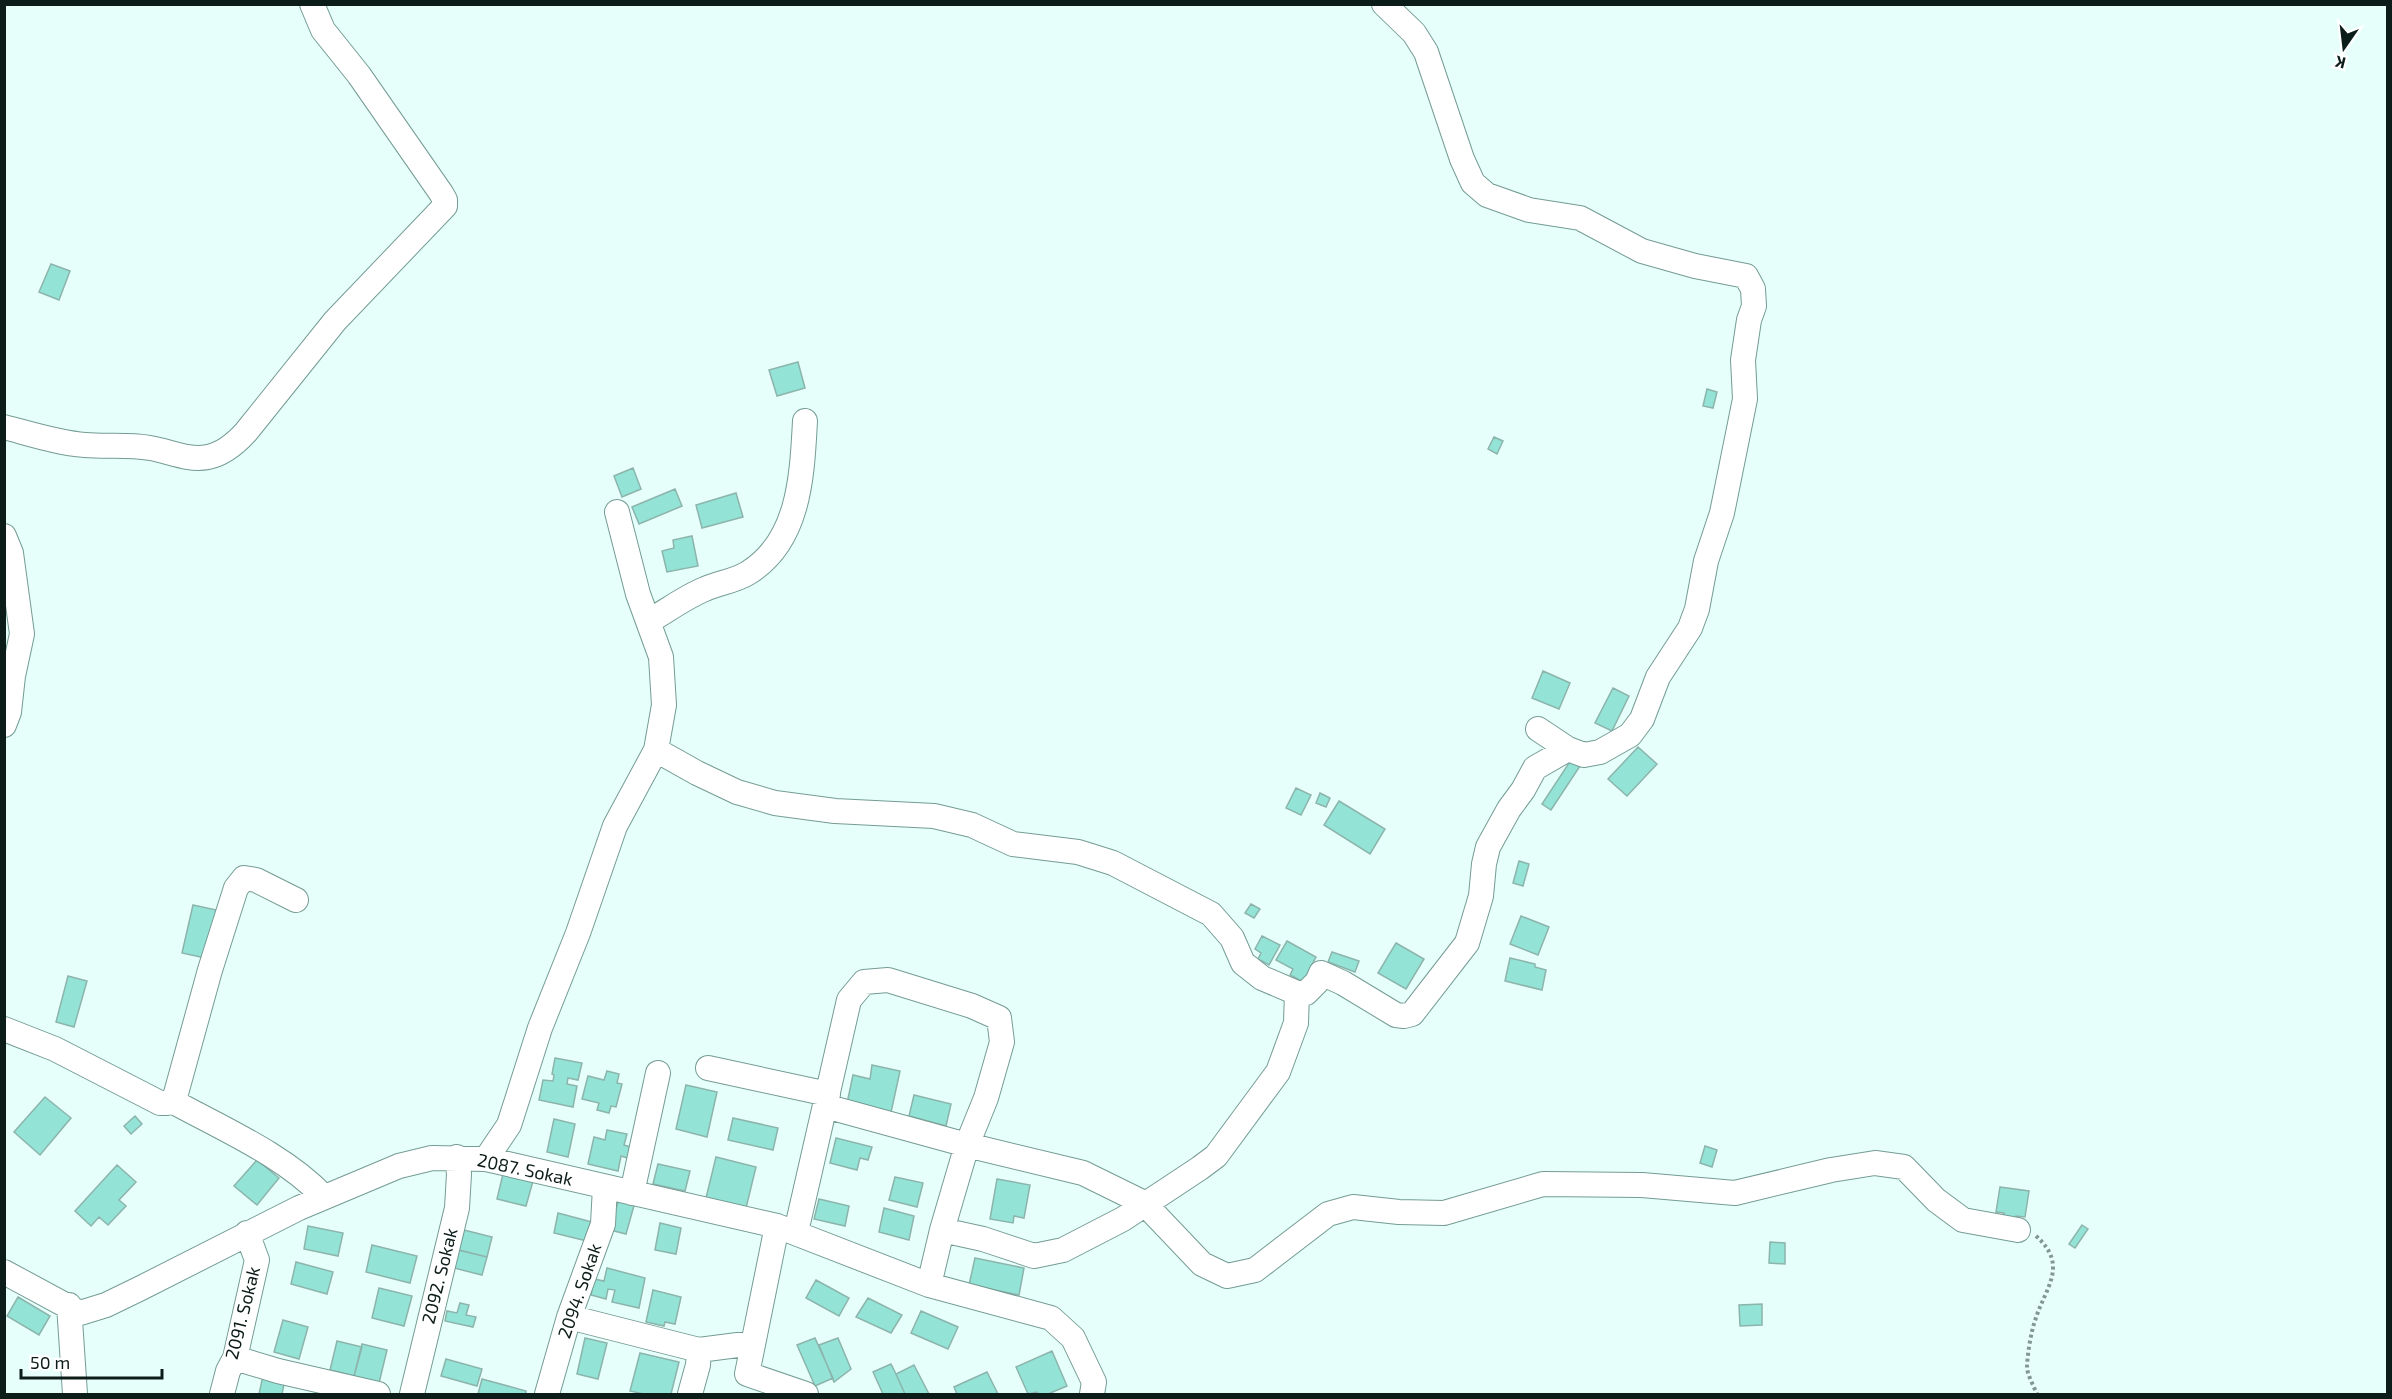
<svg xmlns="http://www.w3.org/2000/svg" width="2392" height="1399" font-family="'Exo 2',sans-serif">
<rect width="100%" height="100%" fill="#e6fffa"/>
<path fill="#93e4d6" stroke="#8cb4ac" stroke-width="1.5" d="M51,264L70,271L59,300L39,292Z
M798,362L805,388L777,396L769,370Z
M1707,389L1717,392L1713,408L1703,406Z
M1494,437L1503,441L1497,454L1488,449Z
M633,468L641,489L622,497L614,476Z
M675,489L682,506L639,524L632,507Z
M736,493L743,517L702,528L696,505Z
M692,536L698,566L667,572L662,551L674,548L673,540Z
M1543,671L1570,683L1559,709L1532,698Z
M1613,688L1629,696L1612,731L1595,723Z
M1638,747L1657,764L1627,796L1608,779Z
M1573,757L1582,763L1551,810L1542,804Z
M1296,788L1311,795L1301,815L1286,808Z
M1320,793L1330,798L1326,807L1316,803Z
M1339,801L1385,829L1370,854L1324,825Z
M1519,861L1529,864L1523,886L1513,883Z
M1251,904L1260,909L1254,918L1245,913Z
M193,905L221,911L210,959L182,953Z
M1521,916L1549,927L1538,955L1510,944Z
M1262,936L1280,945L1269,965L1258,959L1261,953L1255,949Z
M1287,941L1316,957L1303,982L1290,975L1293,969L1276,960Z
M1396,943L1424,959L1406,989L1378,973Z
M1332,952L1359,961L1355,972L1328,962Z
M1510,958L1535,964V967L1546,970L1542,990L1505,981Z
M68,976L87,981L74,1027L56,1022Z
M555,1058L582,1063L578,1080L568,1078L567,1084L577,1086L573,1107L539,1100L543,1080L553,1081L554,1075L552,1074Z
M872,1065L900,1071L890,1117L846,1108L853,1075L870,1079Z
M607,1071L619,1074L617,1083L622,1084L616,1107L611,1106L609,1113L597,1110L599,1103L582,1099L588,1076L604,1080Z
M686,1085L717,1092L707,1137L676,1129Z
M914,1095L951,1104L946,1126L909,1116Z
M45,1097L71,1118L40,1155L14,1132Z
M135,1116L142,1124L131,1134L124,1126Z
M733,1118L778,1128L773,1150L728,1140Z
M554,1119L575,1124L568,1157L547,1152Z
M607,1130L627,1134L624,1145L634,1148L631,1159L621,1156L618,1171L588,1164L594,1137L605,1140Z
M836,1138L872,1147L868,1160L860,1158L857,1170L830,1163Z
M1705,1146L1717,1150L1712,1167L1700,1163Z
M716,1157L756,1167L746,1208L706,1198Z
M257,1160L279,1178L257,1205L234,1186Z
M658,1164L690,1171L685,1191L653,1184Z
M117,1165L136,1182L119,1200L126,1206L108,1225L99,1217L91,1226L75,1211Z
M503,1174L533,1181L526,1206L497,1199Z
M895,1177L923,1183L917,1207L889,1200Z
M997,1179L1030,1185L1024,1218L1014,1216L1013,1223L990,1219Z
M2000,1187L2029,1191L2025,1217L2016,1216V1218L2003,1217L2004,1213L1996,1212Z
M619,1198L635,1202L626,1234L610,1230Z
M819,1199L849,1206L845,1226L814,1219Z
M884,1208L914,1216L909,1240L879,1232Z
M558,1213L592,1222L587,1241L554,1233Z
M660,1223L681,1228L676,1254L655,1250Z
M2082,1225L2088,1229L2075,1248L2069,1244Z
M308,1226L343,1233L338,1256L304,1249Z
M464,1230L492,1237L487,1257L459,1250Z
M1770,1242L1785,1243V1264L1769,1263Z
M372,1245L417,1256L410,1283L366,1272Z
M458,1250L487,1257L482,1275L454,1268Z
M975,1258L1024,1268L1019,1295L969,1285Z
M296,1262L333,1272L327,1294L291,1284Z
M607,1268L645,1278L639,1308L612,1302L615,1290L608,1289L606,1299L591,1295L594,1279L604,1281Z
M816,1280L849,1298L839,1316L806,1298Z
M379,1288L412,1296L404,1326L372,1318Z
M653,1290L681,1297L675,1324L665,1322L664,1326L646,1322Z
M18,1297L50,1316L39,1335L7,1316Z
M868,1298L902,1315L891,1333L856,1317Z
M460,1303L469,1305L466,1315L476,1317L473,1327L445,1321L447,1311L457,1313Z
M1762,1304V1325L1740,1326L1739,1305Z
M921,1311L958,1327L948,1349L911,1333Z
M283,1320L308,1327L299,1359L274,1352Z
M585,1338L607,1343L598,1379L577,1374Z
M815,1338L833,1378L815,1386L797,1345Z
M838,1338L851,1369L834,1382L819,1345Z
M337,1341L362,1347L354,1376L330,1370Z
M362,1344L387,1350L379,1383L354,1376Z
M1052,1351L1067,1386L1048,1394H1038L1037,1392L1028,1394L1016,1367Z
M640,1353L679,1362L671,1394H644L630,1391Z
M446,1359L482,1369L477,1386L441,1376Z
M891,1364L896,1374L905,1394H883L873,1372Z
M914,1365L929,1394H905L896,1374Z
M264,1371L286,1375L282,1394H259Z
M987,1372L998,1394H957L954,1387Z
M482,1379L526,1391V1394H478Z"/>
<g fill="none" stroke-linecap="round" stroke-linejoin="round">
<defs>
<path id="minor" d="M1384,4L1414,33L1426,52L1462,159L1473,183L1487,195L1529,210L1580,218L1642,251L1695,266L1746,276L1753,289L1754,306L1749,320L1743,360L1745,399L1722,513L1706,561L1697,609L1690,628L1658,677L1642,719L1630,735L1600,752L1584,755L1568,749
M4,427C31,434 58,443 85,445C107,447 128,444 150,448C169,451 188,461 208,457C223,454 236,443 246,432L335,321L445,206V200L441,193L359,75L323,30L312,4
M4,536L11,553L22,634L13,676L9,712L4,725
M649,621C667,611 685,597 705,589C719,583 735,581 748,573C800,541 802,475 805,421
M656,750L697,773L737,792L775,803L835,811L934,816L972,825L1013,844L1078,852L1113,863L1211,914L1232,938L1243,963L1262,978L1297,993
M4,1029L55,1049L160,1103H168L175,1097L210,970L236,888L244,878L256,880L296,900
M708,1068L828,1094
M172,1101C223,1129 284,1155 324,1197
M825,1106L967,1145L1083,1173L1144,1203L1202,1264L1227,1276L1255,1270L1328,1214L1353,1207L1399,1212L1444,1213L1543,1184L1642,1185L1735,1193L1831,1170L1875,1163L1904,1167L1936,1200L1963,1220L2018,1230
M486,1159L509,1125L540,1028L578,933L615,826L656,750L664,705L661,657L638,594L617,512
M632,1193L658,1073
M777,1226L747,1374L806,1394
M942,1230L983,1239L1034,1256L1063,1250L1123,1219L1200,1168L1216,1156L1278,1072L1296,1023L1297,993H1306L1317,982L1321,973L1343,983L1396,1015L1404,1016L1412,1014L1467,943L1481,896L1484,864L1488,847L1509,809L1523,790L1535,768L1568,749L1538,729
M796,1232L849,1000L864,982L888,980L972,1006L999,1018L1002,1042L986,1098L967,1145L942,1230L929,1285
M4,1272L80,1313L106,1305L139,1289L299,1208L399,1166L432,1158L486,1159L777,1226L929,1285L1051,1318L1073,1338L1094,1382L1092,1394
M69,1305L75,1394
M569,1317L699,1350L698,1365L690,1394
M699,1350L753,1343
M235,1358L278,1371L378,1394
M222,1394L228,1371L235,1358L257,1260L247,1233
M412,1394L457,1208L459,1174L457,1157
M547,1394L569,1317L603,1224L605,1187"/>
</defs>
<use href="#minor" stroke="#749c94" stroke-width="26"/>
<path stroke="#829793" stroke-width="4" stroke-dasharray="3 3" stroke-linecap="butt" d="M2036,1236C2070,1266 2044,1289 2035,1321C2031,1331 2027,1357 2027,1368C2028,1376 2034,1387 2037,1394"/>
<use href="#minor" stroke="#fff" stroke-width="24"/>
</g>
<g text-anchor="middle" stroke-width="4.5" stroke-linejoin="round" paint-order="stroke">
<g font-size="18" fill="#0c1c19" stroke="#fff">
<text transform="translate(525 1170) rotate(12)" y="6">2087. Sokak</text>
<text transform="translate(440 1276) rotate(-76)" y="6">2092. Sokak</text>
<text transform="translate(580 1291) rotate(-71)" y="6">2094. Sokak</text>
<text transform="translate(243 1313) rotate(-76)" y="6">2091. Sokak</text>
</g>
</g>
<rect width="2392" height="1399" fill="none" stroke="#0c1c19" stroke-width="12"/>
<g transform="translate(2344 48) rotate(194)" stroke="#ffffff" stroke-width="4.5" paint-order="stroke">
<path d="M0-4.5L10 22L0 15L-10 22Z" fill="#0c1c19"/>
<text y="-9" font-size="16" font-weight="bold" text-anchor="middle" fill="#0c1c19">K</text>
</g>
<path d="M21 1369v9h141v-9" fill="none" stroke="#0c1c19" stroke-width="3"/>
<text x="30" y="1369" font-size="18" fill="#0c1c19" stroke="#ffffff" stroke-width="4.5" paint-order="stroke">50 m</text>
</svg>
